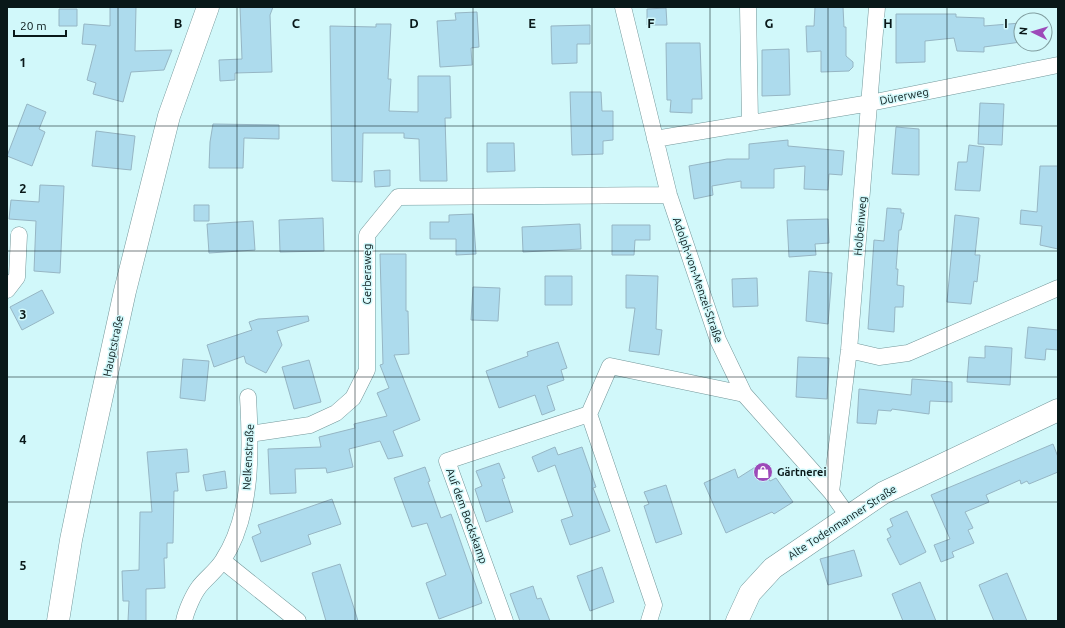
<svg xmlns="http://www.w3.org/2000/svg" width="1065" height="628" font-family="Ubuntu,sans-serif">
<rect width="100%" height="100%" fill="#d1f8fa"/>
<path fill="#addbed" stroke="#96b6c4" d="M110,7H136L135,51L172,50L164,70L131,72L123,102L93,94L96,83L87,80L96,45L82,44L84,24L110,26Z
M240,7H273L270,15L272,72L235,73V80L220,81L219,60L242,59Z
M815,7H843L844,27H846V56L853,62V67L849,71L821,72V51L807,52L806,26H814Z
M666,8L667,25H647V9Z
M59,9H77V26H59Z
M477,12L479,47L471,48L472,65L440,67L437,21L456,20L455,13Z
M896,14H956V17L984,18V26L1021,23V42L984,47V52L957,51L954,38L925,41V62L896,63Z
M376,24H391L388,79H391L389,111L418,112V76H450L451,118H445L447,181H420L419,139L404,138V133H363L362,182L332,181L330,26L376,27Z
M590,25V44H577V63L552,64L551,26Z
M666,43H700L702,99H692V113L670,112L671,100H667Z
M789,49L790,95L762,96V50Z
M570,92H601L602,111H613V140L603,141V154L572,155Z
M980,103L1004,104L1002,145L978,144Z
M27,104L46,112L39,129L45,132L32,166L7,156Z
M213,124L279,125V139L244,138L243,168H209L210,142Z
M896,127L919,129V175L892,174Z
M96,131L135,136L131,170L92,166Z
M788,140V146L844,151L842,175L829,174L828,190L804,189L805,166L774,169V188H741V181L712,186L713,195L694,199L689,166L727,159H749V144Z
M487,143H514L515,171L487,172Z
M969,145L984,147L980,191L955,190L958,162H967Z
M1040,166H1058V249L1040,245L1042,226L1020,224L1021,210L1037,212Z
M390,170V186L375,187L374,171Z
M40,185L64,186L60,273L34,271L36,221L9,219L11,200L39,202Z
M194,205H209V221H194Z
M887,208L901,209V213H904L901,230H899L896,269H898L897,285L904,286L903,307H895L894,332L868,329L874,240L884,241Z
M473,214L476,254L456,255V239H430V222H449V215Z
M955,215L979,218L975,255H980L977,282L974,281L971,304L947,302Z
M323,218L324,251L280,252L279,220Z
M828,219L829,243L815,244L816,255L789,257L787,220Z
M253,221L255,250L209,253L207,224Z
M580,224L581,249L523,252L522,227Z
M612,225H650V240H635L634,255H612Z
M380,254H406V311H408L409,354L394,355L420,420L393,431L403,456L388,459L380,441L349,449L353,467L327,473L326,468L295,469L296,493L270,494L268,449L321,447L319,437L355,428L354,424L387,416L377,393L389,388L380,365L383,364Z
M809,271L832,273L828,324L806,321Z
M626,275L658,276L656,329L662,330L659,355L629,351L635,308H626Z
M545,276H572V305H545Z
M757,278L758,306L733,307L732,279Z
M473,287L500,288L498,321L471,320Z
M42,290L54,313L22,330L10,307Z
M308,316L309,321L277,331L282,345L266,373L246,363L244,356L214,367L207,345L252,330L249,322L258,319Z
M1028,327L1058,330V350L1046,349L1045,360L1025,358Z
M558,342L567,368L561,370L564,380L547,386L555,410L542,415L535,395L499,408L486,371L528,356L527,352Z
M985,346L1012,348L1010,385L967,382L969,357L985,358Z
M798,357L829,358L827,399L796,397Z
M183,359L209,361L205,401L180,398Z
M309,360L321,402L294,409L282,367Z
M912,379L952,382V402L930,401L929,414L892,409L891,411L878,410L876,424L857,423L859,389L911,395Z
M1053,444L1058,457V472L1029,484L1027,481L1021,484L1020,480L986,495L989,502L965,512L973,528L968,530L974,543L952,552L954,557L941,562L934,545L950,539L931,495Z
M555,447L558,455L582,447L596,487L593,488L610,531L570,545L561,520L573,516L555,465L538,472L532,457Z
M187,449L189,472L176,473L178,491H174L173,543H167V558H164L165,588L146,589V621H128L129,601H123L122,571L139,570L140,512H152L147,452Z
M499,463L505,478L502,479L513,512L486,522L475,489L482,486L476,471Z
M760,464L770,481L776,478L793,502L774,514L772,512L726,533L704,483L735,469L738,478Z
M425,467L430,481L428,482L441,518L451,514L482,603L439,619L426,583L446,575L427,523L412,527L394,478Z
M225,471L227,488L206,491L203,475Z
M666,485L682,534L656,543L644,506L649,504L644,492Z
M332,499L341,524L308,535L311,544L261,562L252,537L261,533L258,525Z
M907,511L926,552L900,565L887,539L891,537L887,529L893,526L890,519Z
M854,550L862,576L828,585L820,559Z
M340,564L353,605L358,621H326L312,573Z
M602,567L614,602L590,611L577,576Z
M1007,573L1027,621H994L979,585Z
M920,582L936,621H903L892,594Z
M533,586L537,599L541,598L550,621H520L510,594Z"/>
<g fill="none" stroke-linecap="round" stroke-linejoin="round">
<defs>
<path id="street" d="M623,7L669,195L718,340L744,394L831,492L848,516
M748,7L750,122
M655,139L870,103L1058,65
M7,290L17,277L19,235
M849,350L879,357L908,353L1058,288
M250,434L310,425L336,413L353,398L367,370V235L398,197L669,195
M831,492L849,350L877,7
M223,561L298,621
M184,621C186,611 193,595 199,587C206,578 217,570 223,560C253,514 251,449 248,397
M505,621L447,461L589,414
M649,621L654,605L589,414L610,366L744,394"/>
<path id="secondary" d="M58,621L71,540L82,487L125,291L169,116L208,7
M737,621L750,593L773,568L883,493L1058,410"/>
</defs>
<use href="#street" stroke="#73979a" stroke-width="17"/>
<use href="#secondary" stroke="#73979a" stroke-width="23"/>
<use href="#street" stroke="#fff" stroke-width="16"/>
<use href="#secondary" stroke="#fff" stroke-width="22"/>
</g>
<path fill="none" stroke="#091819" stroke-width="1" stroke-opacity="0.55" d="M118,7V621M237,7V621M355,7V621M473,7V621M592,7V621M710,7V621M828,7V621M947,7V621M7,126H1058M7,251H1058M7,377H1058M7,502H1058"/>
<defs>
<symbol id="shop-disc" viewBox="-11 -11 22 22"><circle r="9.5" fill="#9d4ab9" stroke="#d1f8fa"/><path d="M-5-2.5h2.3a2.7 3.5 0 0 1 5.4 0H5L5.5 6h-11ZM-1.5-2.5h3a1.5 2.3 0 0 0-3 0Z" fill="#fff"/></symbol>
</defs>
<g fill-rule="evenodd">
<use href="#shop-disc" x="752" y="461" width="22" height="22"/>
</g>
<g text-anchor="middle" stroke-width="3" stroke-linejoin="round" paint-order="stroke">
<g font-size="11" fill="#091819" stroke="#d1f8fa">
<text transform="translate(904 96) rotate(-11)" y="4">Dürerweg</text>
<text transform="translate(860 226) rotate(-85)" y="4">Holbeinweg</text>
<text transform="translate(367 274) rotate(-90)" y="4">Gerberaweg</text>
<text transform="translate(698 280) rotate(71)" y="4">Adolph-von-Menzel-Straße</text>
<text transform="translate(113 346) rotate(-78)" y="4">Hauptstraße</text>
<text transform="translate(248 457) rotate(-87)" y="4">Nelkenstraße</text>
<text transform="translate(467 516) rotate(70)" y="4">Auf dem Bockskamp</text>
<text transform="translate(842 522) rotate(-33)" y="4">Alte Todenmanner Straße</text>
</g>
<g font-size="11" font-weight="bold" fill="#091819" stroke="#d1f8fa" text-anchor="start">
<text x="777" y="476">Gärtnerei</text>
</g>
</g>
<g font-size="13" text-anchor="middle" font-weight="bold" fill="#091819" stroke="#d1f8fa" stroke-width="3" stroke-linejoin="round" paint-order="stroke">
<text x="178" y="28">B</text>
<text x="296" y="28">C</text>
<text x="414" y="28">D</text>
<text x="532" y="28">E</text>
<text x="651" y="28">F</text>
<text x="769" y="28">G</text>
<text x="888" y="28">H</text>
<text x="1006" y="28">I</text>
<text x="23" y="67">1</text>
<text x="23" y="193">2</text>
<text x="23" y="319">3</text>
<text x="23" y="444">4</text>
<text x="23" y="570">5</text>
</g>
<rect width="1065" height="628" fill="none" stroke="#091819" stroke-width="16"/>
<g transform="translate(1033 32) rotate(275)"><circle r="19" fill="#d1f8fa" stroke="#819ea0"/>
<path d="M0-3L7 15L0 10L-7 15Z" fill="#9d4ab9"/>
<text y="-6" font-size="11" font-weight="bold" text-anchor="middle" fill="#091819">N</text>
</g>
<path d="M14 30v6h52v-6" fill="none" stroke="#091819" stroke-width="2"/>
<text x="20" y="30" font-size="12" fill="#091819" stroke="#d1f8fa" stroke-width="3" paint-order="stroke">20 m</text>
</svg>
